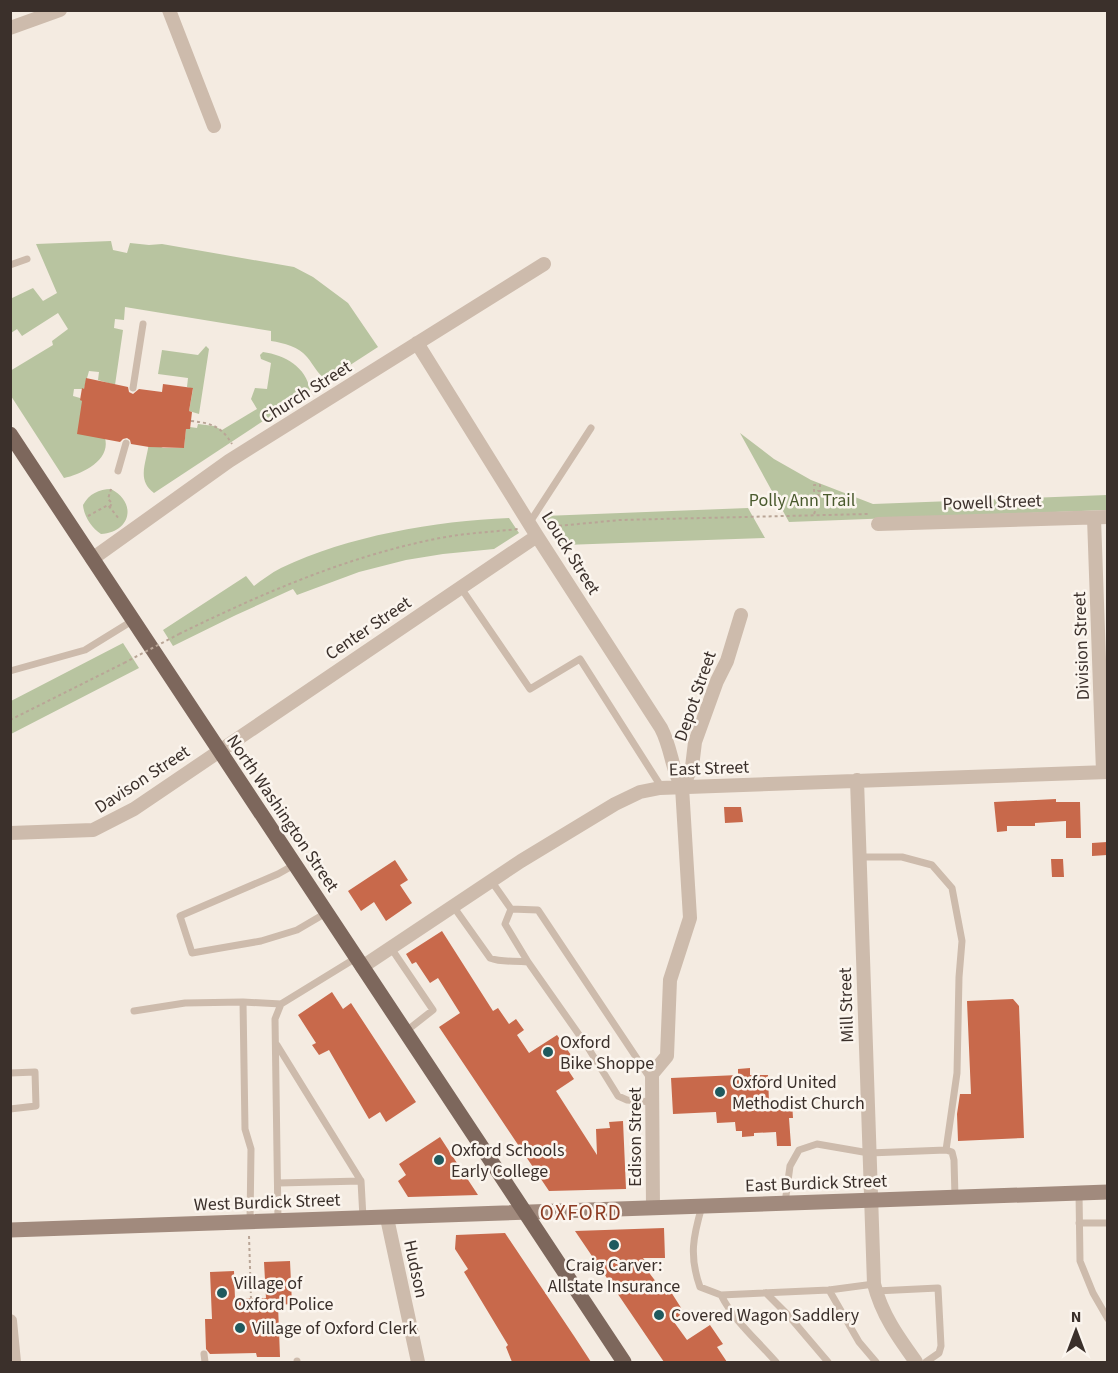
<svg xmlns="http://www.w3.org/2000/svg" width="1118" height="1373" font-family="'Source Sans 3',sans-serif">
<rect width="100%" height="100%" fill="#f4ebe1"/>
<path fill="#b8c4a0" d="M111,241L113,250L127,253L130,243L149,245L162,244L294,267L313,277L348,303L378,347L327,380C317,374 314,365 307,357C299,347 284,343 271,341V331L125,307L124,320L115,319L114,328L123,330L115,385L98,380L99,372L89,371L84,389H74L73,396L80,398L82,401C88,411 102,427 105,438C111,461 81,474 64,478L11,396L10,371L53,345L52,341L68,329L58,313L22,336L17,329L11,333L10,299L33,288L43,301L57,293L36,244Z
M206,346L209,349L199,414L189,411L193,389L187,387L188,378L158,374L162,350L198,355Z
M263,352C285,355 306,367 310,390L154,493C135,479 148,461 149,440L163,448H184L186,428L189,429L190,427L197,428L198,424L214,426L222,430L257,409L251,399L255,388L267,389L271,363L261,359L260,355Z
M740,433L774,459L811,480L873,504L1107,495V510L789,522Z
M111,489C138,503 130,533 101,534C92,528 84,517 83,505C89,494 99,489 111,489Z
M748,508L765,538L564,545L544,516Z
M509,518L519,533L494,549L443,554L406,560L359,572L297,595L293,589L236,615L173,646L163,630L246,576L254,586C262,580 271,573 281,568C348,536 435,521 509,518Z
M123,643L139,668L11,734V701Z"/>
<path fill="#c8694b" d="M86,378L128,387L129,392L133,394L139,389L162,392L163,384L193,388L189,411L192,412L190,429H186L184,448L149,447L131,444L130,440L127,438L123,439L120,442L77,434L82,401L80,400L82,388L84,389Z
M1056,799V802H1080L1081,838H1066V821L1035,823V826H1007V831L997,832L994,802Z
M724,807H741L743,822L725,823Z
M1107,842V855L1092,856V843Z
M1051,859H1063L1064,877H1052Z
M395,860L408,880L400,885L412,903L386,921L374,902L361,911L348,891Z
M442,931L493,1011L498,1008L509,1024L516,1019L524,1030L517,1035L529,1053L557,1035L571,1055L562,1061L574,1079L556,1091L597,1155L596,1129L610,1128L609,1122L623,1121L626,1189L549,1191L439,1027L460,1013L438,978L430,983L416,962L412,964L406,954Z
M332,992L343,1009L351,1003L416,1102L386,1122L380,1112L369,1119L329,1050L319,1055L312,1045L316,1043L298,1015Z
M1013,999L1019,1006L1024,1138L958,1141L957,1114L960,1094H971L967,1001Z
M750,1068V1075H768L769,1103L792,1102L793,1118H789L791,1146H777L776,1132L754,1133V1136L742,1137V1131H736L735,1122L717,1123L716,1112L673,1114L671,1078L738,1075V1069Z
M440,1137L453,1157L478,1195L408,1197L398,1181L406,1175L399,1164Z
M664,1228L665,1258H643L650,1268L647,1270L666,1295L671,1292L685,1314L674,1322L687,1340L710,1325L723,1344L717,1347L727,1362H664L575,1231Z
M505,1233L574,1336L591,1362H512L506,1347L508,1345L464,1272L468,1269L455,1249L456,1235Z
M290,1261L292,1304L278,1305L280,1357H257L256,1353L210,1354L206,1349L205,1319H212L210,1272L234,1271L235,1299L266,1298L264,1262Z"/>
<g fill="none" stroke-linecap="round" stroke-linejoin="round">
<path stroke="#b9a596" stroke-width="2" stroke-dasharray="3 3" stroke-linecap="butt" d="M191,421C211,423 221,426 232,444
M110,507L112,503L108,499L111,489
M814,514L819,502L818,491H820V485H814V491H818
M88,516L108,505L119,519
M547,527L620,520L868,514
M179,634C263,593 348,556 440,538C466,533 492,532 518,529
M10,720L124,663
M249,1236L251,1299
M234,1286L265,1284"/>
<path stroke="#cdbbac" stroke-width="7" d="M10,265L27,259
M133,388L143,324
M118,471L126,443
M530,522L591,428
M461,588L530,689L580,659L662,788
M10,671L85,650L132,621
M860,857H902L932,865L952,888L962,941L959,977L957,1073L946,1150
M294,865L278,874L180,916L192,953L261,941L297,930L326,913
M492,882L511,909L505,924L528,962
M453,906L490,958C502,963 514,960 528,962L587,1046L618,1096L627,1100L652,1102
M511,909L538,910L650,1078
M391,948L433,1010L405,1032
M134,1011L185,1003L243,1002
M277,1045L361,1181L363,1218
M10,1073L35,1072L36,1106L10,1109
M278,1183L361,1181
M1079,1193L1080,1261L1093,1293L1108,1319
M785,1203L790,1166L799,1150L817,1144L869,1153L946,1150L952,1152L954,1160L955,1197
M702,1206C693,1237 689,1256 700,1287L721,1295
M278,1221L275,1019L281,1004L356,958
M250,1222L251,1149L245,1129L243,1002L281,1004
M1079,1223H1108
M829,1290L859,1342L876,1362
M876,1291L938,1288L941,1346L939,1353L926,1362
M766,1293L788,1315L828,1362
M204,1354L205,1362
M297,1362V1361
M776,1362C757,1340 734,1321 721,1295L829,1290L874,1284"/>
<path stroke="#cdbbac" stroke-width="14" d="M169,10L214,126
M10,28L60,10
M417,343L537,536L661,728C672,749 671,768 682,787L690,918L670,980L667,1056L652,1074L653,1208
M1094,518L1103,772
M878,524L1108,517
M92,559L229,461L544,264
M857,780L874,1284C882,1315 898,1337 916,1362
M682,787L692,767L695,742L717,681L727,661L741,615
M10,833L93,830L134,809L537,536
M362,967L521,861L615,804L640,792L660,788L1108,772
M387,1218L418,1362
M10,1321L14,1362"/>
<path stroke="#a18a7d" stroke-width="15" d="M10,1230L1108,1192"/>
<path stroke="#7d675c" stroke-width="15" d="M10,434L624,1362"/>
<path stroke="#b9a596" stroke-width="2" stroke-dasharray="3 3" stroke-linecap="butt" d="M124,663L179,634"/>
</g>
<g fill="#1f5a5e" stroke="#fbf5ee" stroke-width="2">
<circle cx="548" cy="1052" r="6"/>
<circle cx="720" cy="1092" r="6"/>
<circle cx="439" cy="1160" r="6"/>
<circle cx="614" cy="1245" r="6"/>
<circle cx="222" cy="1293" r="6"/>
<circle cx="659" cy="1315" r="6"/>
<circle cx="240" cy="1328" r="6"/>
</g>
<g text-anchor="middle" stroke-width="5" stroke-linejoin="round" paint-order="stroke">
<g font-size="18" fill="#3b302b" stroke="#fbf5ee">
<text transform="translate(306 392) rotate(-32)" y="6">Church Street</text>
<text transform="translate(992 502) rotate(-2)" y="6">Powell Street</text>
<text transform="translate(571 553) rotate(58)" y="6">Louck Street</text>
<text transform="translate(368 628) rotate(-34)" y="6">Center Street</text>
<text transform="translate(1081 646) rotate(-92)" y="6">Division Street</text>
<text transform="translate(695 696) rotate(-71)" y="6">Depot Street</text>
<text transform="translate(709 768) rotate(-2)" y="6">East Street</text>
<text transform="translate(142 779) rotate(-33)" y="6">Davison Street</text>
<text transform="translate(283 813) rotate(56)" y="6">North Washington Street</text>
<text transform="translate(846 1005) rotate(-92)" y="6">Mill Street</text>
<text transform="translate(635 1137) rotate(-90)" y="6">Edison Street</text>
<text transform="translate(816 1183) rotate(-2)" y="6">East Burdick Street</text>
<text transform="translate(267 1202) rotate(-2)" y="6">West Burdick Street</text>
<text transform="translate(416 1269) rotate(78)" y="6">Hudson</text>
</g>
<g font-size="18" fill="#4a5a2e" stroke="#fbf5ee">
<text x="802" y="506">Polly Ann Trail</text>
</g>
<g font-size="18" fill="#3b302b" stroke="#fbf5ee" text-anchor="start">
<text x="560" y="1048">Oxford<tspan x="560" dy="21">Bike Shoppe</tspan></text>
<text x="732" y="1088">Oxford United<tspan x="732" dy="21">Methodist Church</tspan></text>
<text x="451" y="1156">Oxford Schools<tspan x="451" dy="21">Early College</tspan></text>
<text x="614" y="1271" text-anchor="middle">Craig Carver:<tspan x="614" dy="21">Allstate Insurance</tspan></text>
<text x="234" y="1289">Village of<tspan x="234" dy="21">Oxford Police</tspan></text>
<text x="671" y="1321">Covered Wagon Saddlery</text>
<text x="252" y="1334">Village of Oxford Clerk</text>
</g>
<g font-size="21" letter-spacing="1.5" fill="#8c3b22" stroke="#fbf5ee">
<text x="581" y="1220">OXFORD</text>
</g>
</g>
<rect width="1118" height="1373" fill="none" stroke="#3b302b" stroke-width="24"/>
<g transform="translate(1076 1331)" stroke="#fbf5ee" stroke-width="4.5" paint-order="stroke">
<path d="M0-4.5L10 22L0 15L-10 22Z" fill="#3b302b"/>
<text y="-9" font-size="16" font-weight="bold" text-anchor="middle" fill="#3b302b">N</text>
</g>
</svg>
